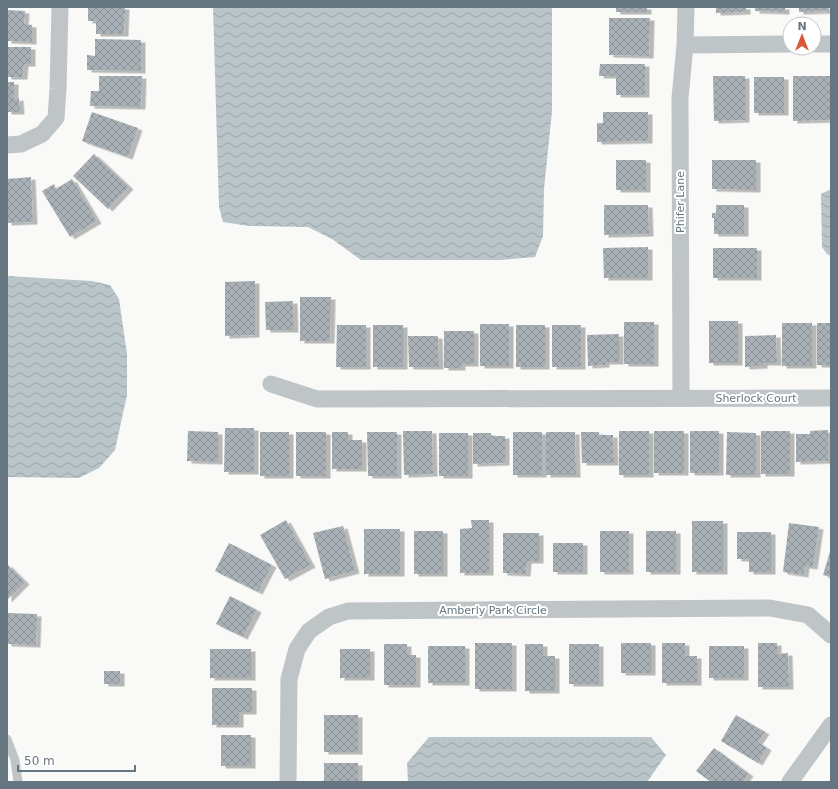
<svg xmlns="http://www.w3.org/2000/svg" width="838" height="789" font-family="'DejaVu Sans',sans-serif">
<defs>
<pattern id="water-waves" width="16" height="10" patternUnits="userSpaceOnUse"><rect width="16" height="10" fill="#bac5c9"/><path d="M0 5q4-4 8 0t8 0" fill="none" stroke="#9ba5a8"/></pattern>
<pattern id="building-cross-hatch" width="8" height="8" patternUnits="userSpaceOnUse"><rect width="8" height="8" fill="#a9b0b6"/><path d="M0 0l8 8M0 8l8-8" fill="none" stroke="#8d9499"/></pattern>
<filter id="shadow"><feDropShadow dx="4.5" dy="2.5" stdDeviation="0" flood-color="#0004"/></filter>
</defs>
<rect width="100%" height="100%" fill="#f9f9f8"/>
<path fill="url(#water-waves)" d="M213,7H552V111L544,189L543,236L535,257L500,260H361L332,239L308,227L249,226L223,222L219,207Z
M831,189V256L827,254L822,247L821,194Z
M7,276L92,281L110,285L119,299L127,354V395L115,450L99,468L79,478L7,477Z
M429,737H651L666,755L647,782H408L407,763Z"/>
<path fill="url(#building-cross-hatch)" filter="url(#shadow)" d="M88,7H125L124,34H96V21H88Z
M616,7H647V12H616Z
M716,7H746V12L716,13Z
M755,7H785V12L755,11Z
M799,7H829V11L799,12Z
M7,10L25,11L24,24L32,25V42L7,41Z
M609,18H650L649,56L609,55Z
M95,39L141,40V71L87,70V55L95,56Z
M7,47H31V64H24L23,77H7Z
M600,64H645V95H616V76H599Z
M99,76H142L141,107L90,106L91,91H99Z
M713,76H745V120L714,121Z
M793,76H831V120L793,121Z
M754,77H784V113H754Z
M7,82H14V99L19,98L20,112H7Z
M92,112L138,128L128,157L82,141Z
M603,112H648V141L597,142V123H603Z
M94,154L129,187L108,209L73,176Z
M616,160H646V190H616Z
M712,160H756V190L712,189Z
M31,177L33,222L7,223V179Z
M72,179L97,221L70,237L42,191L54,184L56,189Z
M604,205H648L649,234L604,235Z
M716,205H744V234H714V218H712V213H716Z
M648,247V278H604L603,248Z
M713,248H757V278H713Z
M255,281V335L225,336V282Z
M300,297H331L330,341H300Z
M293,301L294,330H266L265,302Z
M709,321H738V363H709Z
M624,322H654V364H624Z
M782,323H812V366H782Z
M817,323H831V365H817Z
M480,324H509V366H480Z
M337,325H366V367H336Z
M373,325H403V367H373Z
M516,325H545V367H516Z
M552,325H581V367H552Z
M444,331H474V364H461V368H444Z
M619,334V362H605V365L588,366L587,335Z
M776,335L777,363H763V366L745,367V336Z
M408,336H438L439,367H409Z
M225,428H254V472H224Z
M828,430V461L796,462V434H810V431Z
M188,431L218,432V462L187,461Z
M403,431H432L433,474L404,475Z
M619,431H649V475H619Z
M654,431H684V473H654Z
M690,431H719V473H690Z
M761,431H790V474H761Z
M260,432H289V476H260Z
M296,432H326V476H296Z
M332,432H348V440H362V469H332Z
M367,432H397V476H368Z
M513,432H542V475H513Z
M546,432H575L576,475H546Z
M581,432H599V435H613L614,463H582Z
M727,432L756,433V475H726Z
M439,433H468V476H439Z
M473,433H491V436H505V463L473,464Z
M286,520L311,565L285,579L260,535Z
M471,520H489V573H460V529L472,528Z
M692,521H723V572H692Z
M789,523L819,527L813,567L805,566L804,575L783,572Z
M343,526L355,571L325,579L313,533Z
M364,529H400V574H364Z
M414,531H443V574H414Z
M600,531H629V572H600Z
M646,531H676V572H646Z
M737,532H771V572H749V559H737Z
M503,533H539V561H527L526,574L503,573Z
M229,543L272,565L258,592L215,571Z
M553,543H583V572H553Z
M831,548V577L823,575Z
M7,564L25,582L7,600Z
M230,596L257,610L243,637L216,624Z
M7,613L37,614L36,645L7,644Z
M475,643H512V689H475Z
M621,643H651V673H621Z
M662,643H685V656H697V683H662Z
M758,643H777V654L788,653L789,687H758Z
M384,644H407V655H416V685H384Z
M525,644H543V656H555V691H525Z
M569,644H599V684H569Z
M428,646H465V683H428Z
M709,646H744V678H709Z
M210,649H251V678H210Z
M340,649H370V678H340Z
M104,671H120V684H104Z
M212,688H252V712H239V725H212Z
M324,715H358V752H324Z
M736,715L765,732L758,742L767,748L758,763L721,741Z
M221,735H251V766H221Z
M714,748L749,774L743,782H711L696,771Z
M324,763H358V782H324Z"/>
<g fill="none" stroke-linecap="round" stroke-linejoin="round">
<path stroke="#bfc4c7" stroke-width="9" d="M7,739L15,760L18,782"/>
<path stroke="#bfc4c7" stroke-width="17" d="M814,44H831
M685,45L790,44
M7,145L21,144L42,134L56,118L58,89L60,7
M271,384L317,399L831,398
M681,398L680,98L685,45L686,7
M288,782L289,679L297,649L309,631L329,617L348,611L770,608L808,615L831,635
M790,782L831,725"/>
</g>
<g text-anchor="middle" stroke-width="4" stroke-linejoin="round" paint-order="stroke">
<g font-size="11" fill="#667680" stroke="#fff">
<text transform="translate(680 202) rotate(-90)" y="4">Phifer Lane</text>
<text x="756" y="402">Sherlock Court</text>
<text x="493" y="614">Amberly Park Circle</text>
</g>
</g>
<rect width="838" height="789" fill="none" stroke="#667680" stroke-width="16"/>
<g transform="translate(802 36)"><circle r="19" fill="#ffffff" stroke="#c2c8cc"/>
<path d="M0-3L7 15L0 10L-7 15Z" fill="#d85839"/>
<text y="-6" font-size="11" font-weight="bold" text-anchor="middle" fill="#667680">N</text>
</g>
<path d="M18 765v6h117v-6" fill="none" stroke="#667680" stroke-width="2"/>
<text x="24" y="765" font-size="12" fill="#667680" stroke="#ffffff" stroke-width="3" paint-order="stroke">50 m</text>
</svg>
